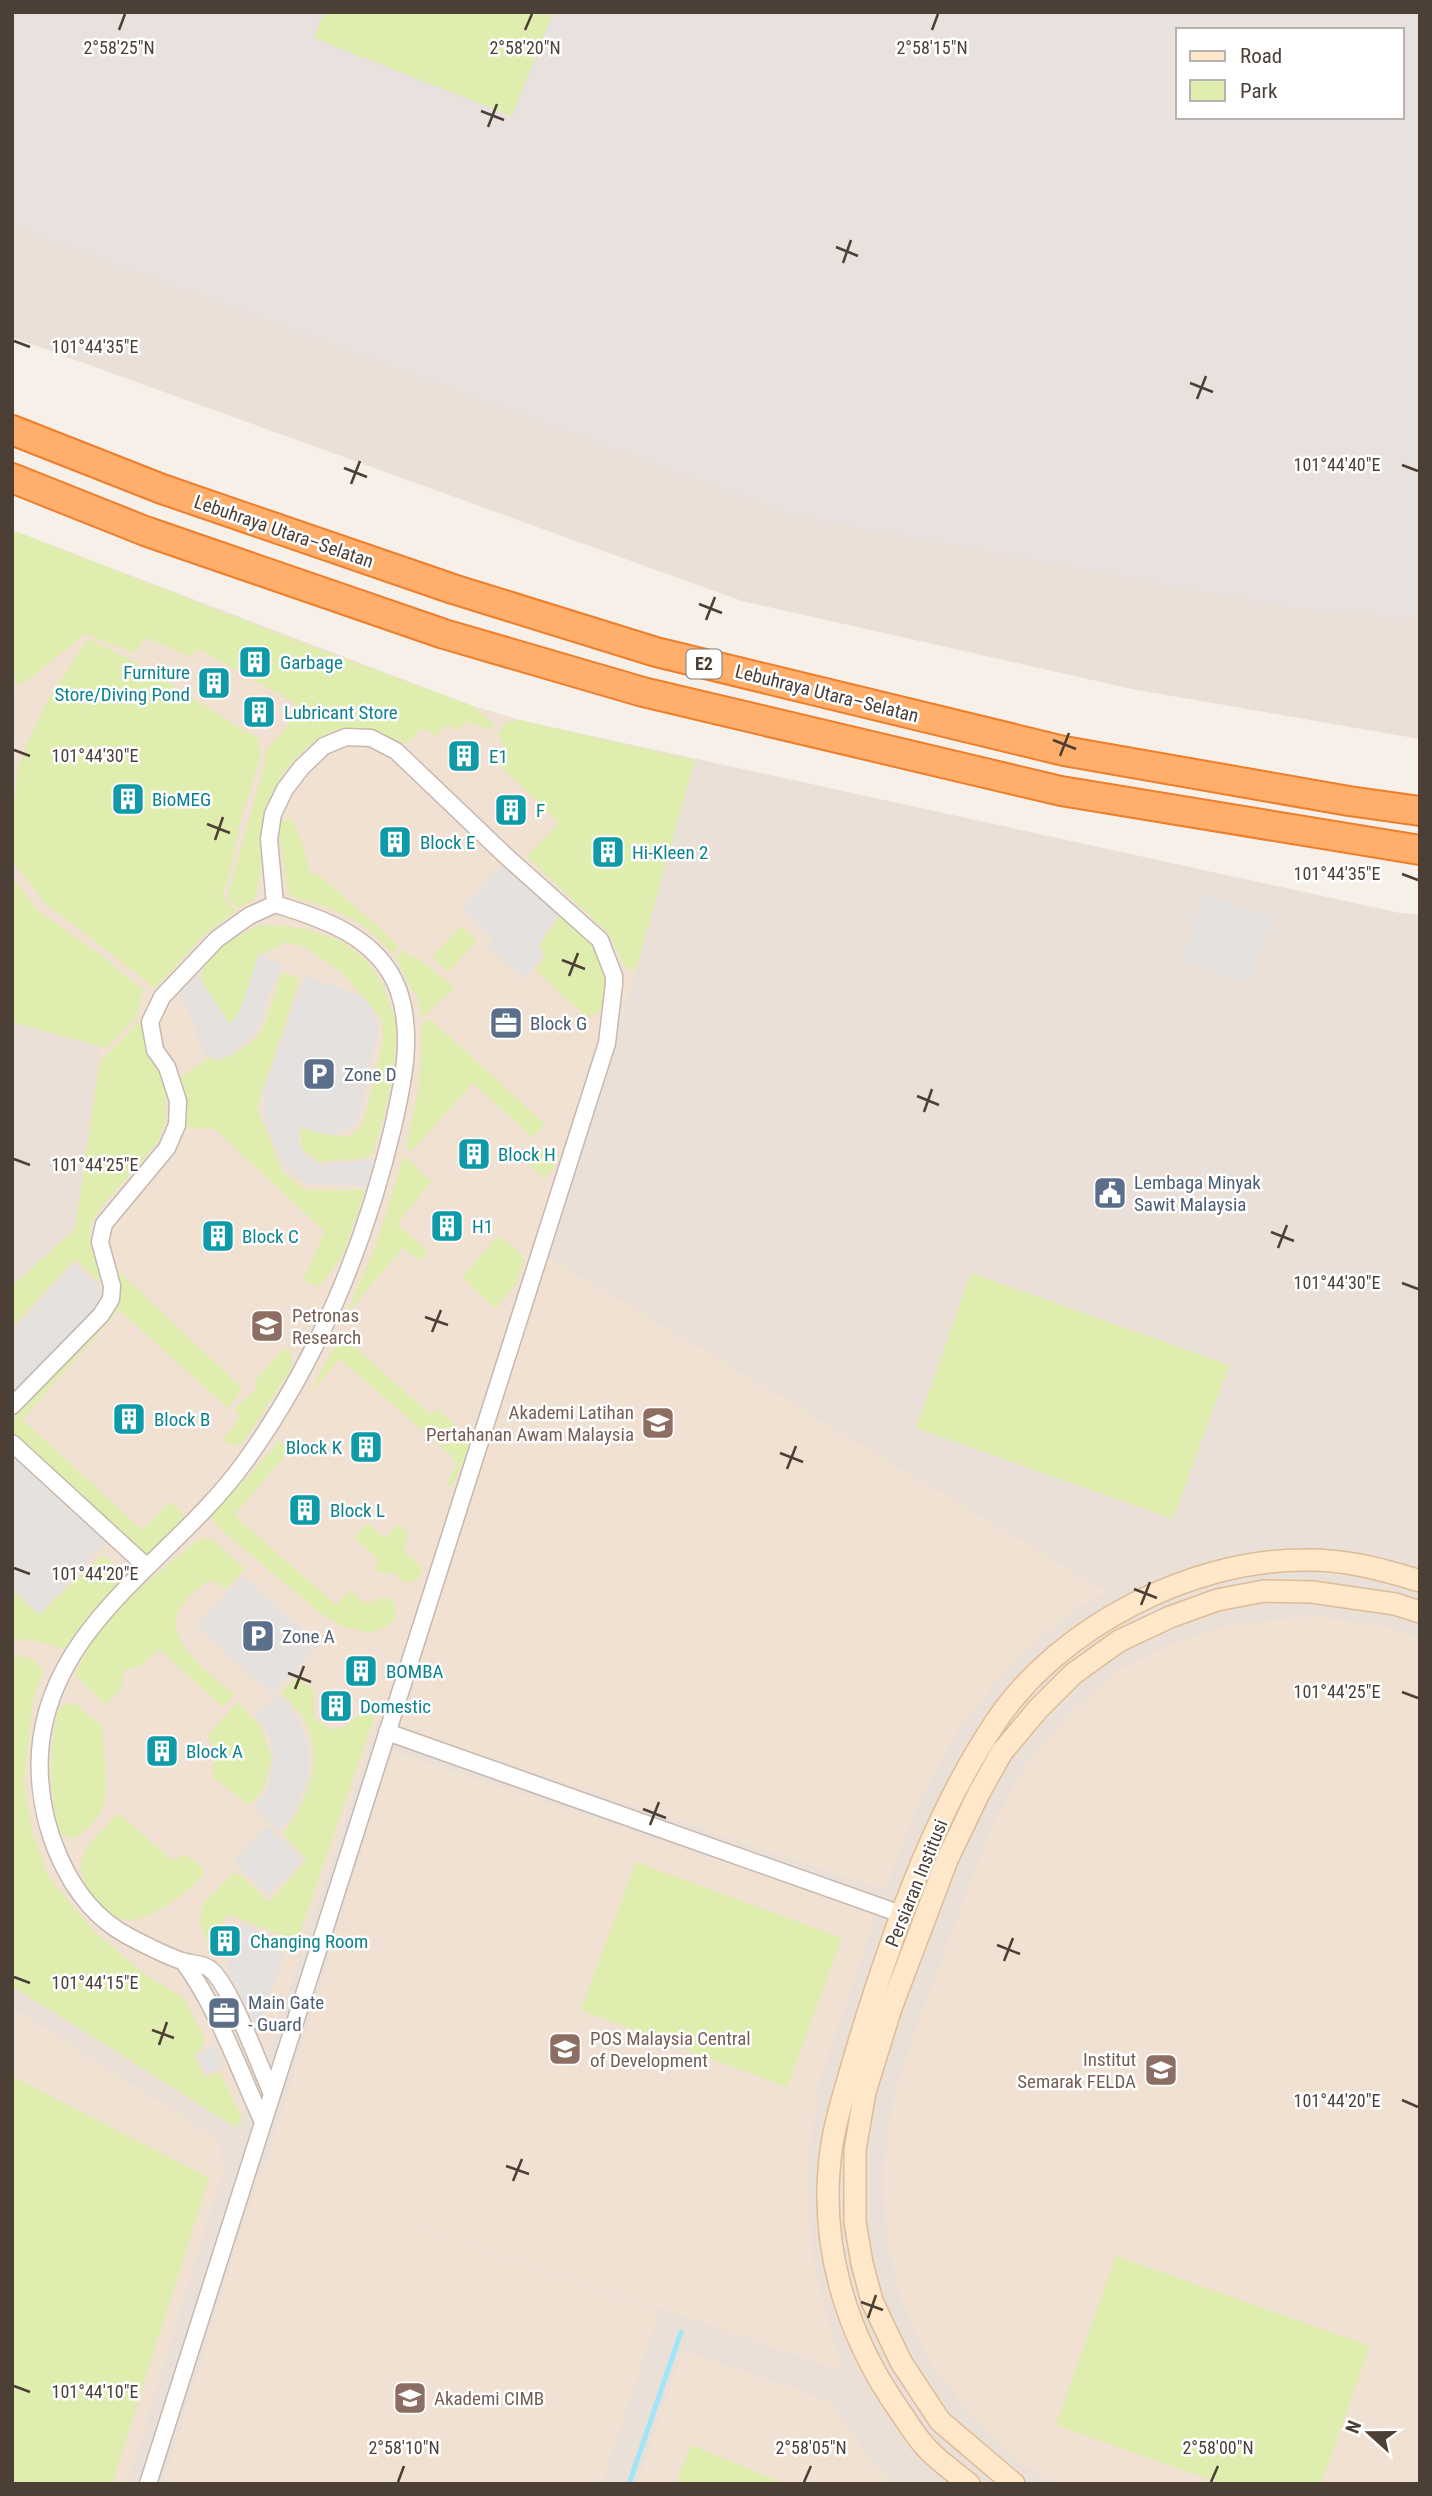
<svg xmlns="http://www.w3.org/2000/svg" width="1432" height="2496" font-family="'Roboto Condensed',sans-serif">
<rect width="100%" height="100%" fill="#f6f0e9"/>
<path fill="#ebe0d7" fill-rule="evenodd" d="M12,12H1420V739L1132,689L742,601L12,337ZM1178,30H1402V117H1178Z
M12,530L473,706L519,720L1400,913L1420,915V2484H12Z"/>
<path fill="#e9e1de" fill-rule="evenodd" d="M12,12H1420V620L1288,608L796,517L12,227ZM1178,30H1402V117H1178Z"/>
<path fill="#f0e1d2" d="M12,530L303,643L473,706L519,720L695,760L631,987L543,1254L1107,1592L1074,1610L1016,1659L960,1726L920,1800L885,1890L398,1727L438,1596L397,1715L381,1709L264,2066L237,2128L12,1981V1286L75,1228L100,1041L12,1020V759L17,715L12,663Z
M1315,1616L1384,1626L1420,1638V2484H1055L1020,2463L971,2415L930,2362L903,2305L888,2246L882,2178L892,2103L913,2037L989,1832L1023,1769L1070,1712L1116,1672L1157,1651L1197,1635L1236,1624Z
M392,1751L877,1913L818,2086L806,2176L813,2259L842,2371L308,2188L659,2312L602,2484H163L259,2173L263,2174Z
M12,2007L219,2140L223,2172L127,2484H12Z
M683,2350L830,2401L871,2461L894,2484H637Z"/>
<path fill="#dfeeaf" d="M324,12H553L512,116L314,38Z
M12,530L318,649L473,706L495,725L488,729L466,721L460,730L445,725L437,737L422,728L408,744L365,729L331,731L301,752L283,774L268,803L260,842L262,865L255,900L238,908L227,898L264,766L266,749C283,735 291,724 295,703L199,649L188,656L164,645L144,638L135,653L85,634L27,681L16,686L12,663Z
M88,639C148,665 201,706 258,738L261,754L242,816L228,880L222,897L236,911L202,937L155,988L45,903L12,861V821L18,767L44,706Z
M519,720L695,760L636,970L625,967L608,933L527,857L559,822L499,765L505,751L498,735L505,723Z
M291,817L303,845L309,872L318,875L377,925L399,947L392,953C371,929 354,917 323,906C313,902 302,901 291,896L287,886L279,830L280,823Z
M12,877L38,911L101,955L143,990L137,1017L106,1048L12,1022Z
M560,916C585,937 616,962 605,999C602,1010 599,1014 587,1017L535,970L546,956L540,947L545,936Z
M260,925C319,926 368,940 389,1001C391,1009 396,1018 396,1027C398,1069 385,1114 373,1153L365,1158L319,1162L303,1150L299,1126L317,1133L350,1137L362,1125L372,1089L383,1040L382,1019L341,972L305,947L286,942L263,954L251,993L233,1028C225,1019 213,1009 208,998C187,955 228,941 260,925Z
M461,926L477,941L448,972L432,957Z
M404,949L409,958L415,956L455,987L421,1019L419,999L410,987L396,957Z
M282,972L300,978L257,1108L283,1172L305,1190H365L343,1254L319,1287L303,1280L325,1232L215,1129L186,1128L181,1076L209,1058L232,1055L255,1040L265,1024Z
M144,1017L149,1057L166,1084V1121L158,1142L102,1206L92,1223L89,1233L95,1252L104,1268L97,1281L75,1259L12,1327V1286L75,1229L100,1061Z
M430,1019L545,1124L532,1137L473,1083L411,1152L406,1147L419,1088L422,1024Z
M543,1148L557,1160L553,1169L544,1178L529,1164Z
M404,1155L431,1182L397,1224L428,1251L420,1261L403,1248L346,1314L376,1245Z
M498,1236L517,1250L525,1261L515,1285L495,1309L462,1277Z
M114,1267L242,1388L228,1408L119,1310L22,1419L142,1530L171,1501L188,1520L147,1562L12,1436V1421L89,1337Z
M971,1273L1229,1365L1173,1519L916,1428Z
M339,1333L431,1415L437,1409L468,1437V1448L452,1488L448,1483L456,1465L453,1457L340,1359L309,1394L334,1348Z
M284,1348L291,1353L292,1367L242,1445H230L223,1440L240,1417L234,1409L257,1388L254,1382Z
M279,1441L290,1450L234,1515L336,1605L350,1590L365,1603H373L376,1599L389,1597L396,1606V1617L388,1626L372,1633L343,1627L319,1612L217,1526L211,1516L236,1479H246Z
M367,1523L385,1538L398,1524L408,1533L404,1551L423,1569L417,1581L405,1583L393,1572L386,1574L377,1571L376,1557L354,1538Z
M211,1538L245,1569L226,1589L211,1580C200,1585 194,1591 186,1600C153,1636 209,1672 234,1694L223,1707L159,1649L143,1665L124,1670L122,1687L106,1705L75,1675L90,1642L124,1601L199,1539Z
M103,1554L125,1575L64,1649L28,1639L12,1642V1590L39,1615Z
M16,1655L32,1659L44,1669L33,1699L24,1781L31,1827L49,1878L95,1932L147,1976L183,1997L206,2041L194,2057L205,2077L220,2072L242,2119L237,2128L12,1986V1656Z
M297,1677L314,1691V1718L333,1730C350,1726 358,1718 365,1702L378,1707L297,1941L227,1914L211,1954L200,1923L203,1904L233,1873L241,1875L269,1902L307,1859L283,1834C317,1787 331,1735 281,1693Z
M238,1702L261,1727L272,1759L263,1790L250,1806L212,1776L215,1755L208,1735Z
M66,1703H74L102,1726C103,1749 109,1782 104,1803C102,1816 84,1834 72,1839L58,1832C49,1790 49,1750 58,1709Z
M118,1813L172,1860L184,1855L199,1864L204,1873C193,1891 153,1917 132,1920C109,1923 75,1882 82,1860C87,1842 106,1827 118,1813Z
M636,1862L842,1938L787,2087L581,2010Z
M12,2076L209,2178L112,2484H12Z
M1116,2256L1370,2346L1321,2484H1222L1056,2425Z
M691,2445L786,2484H675Z"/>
<path fill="#e4e1de" d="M506,861L559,912L537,947L543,955L525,979L488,946L493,940L462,909Z
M1204,894L1272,918L1250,983L1182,960Z
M259,953L283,965L269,994L263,1017L255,1034L228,1056L217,1061L204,1053L181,991L197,975L230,1024L239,1013Z
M305,976L365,998L379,1026L357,1124L330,1135L298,1127L299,1145L303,1154L323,1165L379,1159L371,1186L311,1184L298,1179L284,1165L264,1119V1090Z
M74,1264L110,1298L12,1398V1332Z
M12,1445L109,1538L39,1615L12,1587Z
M243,1576L319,1645L272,1694L196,1626Z
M277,1694L291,1707L300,1723L308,1743L309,1761L308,1778L297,1806L289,1820L279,1831L254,1807L266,1792L275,1759L268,1733L263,1724L255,1716Z
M267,1826L303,1859L269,1895L234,1861Z
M240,1923L287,1942L259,2032L226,1967Z
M215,2043L224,2067L207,2074L197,2057Z"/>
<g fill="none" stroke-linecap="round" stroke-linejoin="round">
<path stroke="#a1e6f8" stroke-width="5" d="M629,2484L681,2332"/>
<defs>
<path id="street" d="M12,1406L101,1315L111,1299L112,1286L100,1242L104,1224L167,1148L177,1125L178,1101L167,1067L155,1050L150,1022L162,997L217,939L249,916L275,904C324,919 378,937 398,989C414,1034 403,1083 393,1127C365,1246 316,1364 244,1463C175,1559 49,1623 40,1752C36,1820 66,1903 128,1936C145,1945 164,1955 182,1961C190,1964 203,1963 210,1969C230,1984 260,2067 272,2094
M12,1443L147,1567
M387,1732L901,1914
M183,1961C217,2007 239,2070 263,2122
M148,2484L607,1043L614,984V976L600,940L507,857L396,751L371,738L346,737L324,746L302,767L285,789L273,814L269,839L275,904"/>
<path id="secondary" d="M969,2484C954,2471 936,2460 924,2445C915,2435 908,2423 901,2413C845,2334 817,2241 832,2144C836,2120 843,2096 850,2073C862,2031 875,1989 890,1947C917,1868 950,1789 997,1720C1060,1627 1191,1560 1303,1560C1344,1559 1381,1569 1420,1581
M1014,2484L940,2421L901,2362L872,2301L862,2263L855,2222V2150L865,2092L891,2008L947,1860L979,1793L1002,1752L1038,1709L1073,1674L1119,1641L1170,1617L1217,1600L1264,1591L1312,1592L1395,1604L1420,1612"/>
<path id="highway" d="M12,430L162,489L453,589L656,652L1064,751L1349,801L1420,811
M12,478L145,531L444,634L643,692L1061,791L1420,850"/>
</defs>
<use href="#street" stroke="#c6b8ae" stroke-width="19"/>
<use href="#secondary" stroke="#ddbc97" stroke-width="24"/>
<use href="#highway" stroke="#ed7e2c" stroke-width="32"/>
<use href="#street" stroke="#fff" stroke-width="16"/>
<use href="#secondary" stroke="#ffe7ca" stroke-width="21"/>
<use href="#highway" stroke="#ffaf6b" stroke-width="28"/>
</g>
<path fill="none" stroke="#4b3f36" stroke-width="2.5" d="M119,30L125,14M525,30L532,14M932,30L938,14M481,111L504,120M488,127L497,104M836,247L858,256M843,263L851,240M14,341L30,347M1190,383L1213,392M1197,399L1206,376M1402,465L1418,471M344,468L367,477M351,484L360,461M699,604L722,613M706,620L715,597M1053,740L1076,749M14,750L30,756M1060,756L1069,733M207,824L230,833M215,840L223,817M1402,874L1418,880M562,960L585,969M569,976L578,953M917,1096L939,1105M924,1112L932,1089M14,1159L30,1165M1271,1232L1294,1241M1278,1248L1287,1225M1402,1283L1418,1289M425,1317L448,1325M432,1332L441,1310M780,1453L803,1462M787,1469L796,1446M14,1568L30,1574M1134,1589L1157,1598M1141,1605L1150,1582M288,1673L311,1682M295,1689L304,1666M1402,1692L1418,1698M643,1809L666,1818M650,1825L659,1802M997,1945L1020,1954M1004,1961L1013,1938M14,1977L30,1983M152,2030L174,2038M159,2045L167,2022M1402,2100L1418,2107M506,2166L529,2174M513,2181L522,2159M861,2302L883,2310M868,2318L876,2295M14,2386L30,2392M398,2482L404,2466M804,2482L811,2466M1211,2482L1218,2466"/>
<defs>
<symbol id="building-square" viewBox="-11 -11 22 22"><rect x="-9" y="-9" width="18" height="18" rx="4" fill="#0f9aa8" stroke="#fff"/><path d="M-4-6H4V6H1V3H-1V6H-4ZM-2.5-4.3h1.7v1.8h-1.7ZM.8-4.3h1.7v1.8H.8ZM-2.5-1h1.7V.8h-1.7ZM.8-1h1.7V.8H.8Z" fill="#fff"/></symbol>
<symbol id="office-square" viewBox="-11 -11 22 22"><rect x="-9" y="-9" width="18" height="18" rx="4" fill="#5c6f8a" stroke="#fff"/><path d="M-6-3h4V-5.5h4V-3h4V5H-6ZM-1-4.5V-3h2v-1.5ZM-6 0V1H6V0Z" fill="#fff"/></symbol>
<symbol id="parking-square" viewBox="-11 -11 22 22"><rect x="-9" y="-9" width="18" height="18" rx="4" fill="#5c6f8a" stroke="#fff"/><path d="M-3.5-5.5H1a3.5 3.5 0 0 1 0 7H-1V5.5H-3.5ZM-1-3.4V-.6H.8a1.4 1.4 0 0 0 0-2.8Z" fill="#fff"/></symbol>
<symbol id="civic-square" viewBox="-11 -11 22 22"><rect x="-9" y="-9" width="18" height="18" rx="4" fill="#5c6f8a" stroke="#fff"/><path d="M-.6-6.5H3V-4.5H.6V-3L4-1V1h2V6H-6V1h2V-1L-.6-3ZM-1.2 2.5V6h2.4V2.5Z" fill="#fff"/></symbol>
<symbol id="university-square" viewBox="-11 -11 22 22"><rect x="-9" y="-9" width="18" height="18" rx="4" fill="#8d6e63" stroke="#fff"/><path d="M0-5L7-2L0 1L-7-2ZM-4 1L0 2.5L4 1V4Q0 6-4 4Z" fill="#fff"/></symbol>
</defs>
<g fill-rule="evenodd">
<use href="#building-square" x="236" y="643" width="38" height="38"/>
<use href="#building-square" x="195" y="664" width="38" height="38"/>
<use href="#building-square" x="240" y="693" width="38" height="38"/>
<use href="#building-square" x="445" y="737" width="38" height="38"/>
<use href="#building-square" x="109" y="780" width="38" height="38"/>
<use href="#building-square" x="492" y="791" width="38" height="38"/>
<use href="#building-square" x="376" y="823" width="38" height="38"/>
<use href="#building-square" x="589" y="833" width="38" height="38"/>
<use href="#office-square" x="487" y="1004" width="38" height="38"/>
<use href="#parking-square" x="300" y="1055" width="38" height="38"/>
<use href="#building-square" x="455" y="1135" width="38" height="38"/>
<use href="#civic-square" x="1091" y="1174" width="38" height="38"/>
<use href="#building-square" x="428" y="1207" width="38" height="38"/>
<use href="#building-square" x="199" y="1217" width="38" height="38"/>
<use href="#university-square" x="248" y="1307" width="38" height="38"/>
<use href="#building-square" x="110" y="1400" width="38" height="38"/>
<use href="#university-square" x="639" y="1404" width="38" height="38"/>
<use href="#building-square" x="347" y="1428" width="38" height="38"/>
<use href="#building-square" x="286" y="1491" width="38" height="38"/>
<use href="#parking-square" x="239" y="1617" width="38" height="38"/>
<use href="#building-square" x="342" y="1652" width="38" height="38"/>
<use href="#building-square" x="317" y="1687" width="38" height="38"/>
<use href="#building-square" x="143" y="1732" width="38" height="38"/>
<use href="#building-square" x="206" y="1922" width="38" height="38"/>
<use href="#office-square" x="205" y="1994" width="38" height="38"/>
<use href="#university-square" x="546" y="2030" width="38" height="38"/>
<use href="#university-square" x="1142" y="2051" width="38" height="38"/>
<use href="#university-square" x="391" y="2379" width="38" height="38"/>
</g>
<g text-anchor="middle" stroke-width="5" stroke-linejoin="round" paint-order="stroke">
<rect fill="#fff" stroke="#817972" stroke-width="2" x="686.5" y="649.5" width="35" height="29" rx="5"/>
<g font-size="18" font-weight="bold" fill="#4b3f36">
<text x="704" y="670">E2</text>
</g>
<g font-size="19" fill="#4b3f36" stroke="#fff">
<text transform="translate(284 531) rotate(19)" y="7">Lebuhraya Utara–Selatan</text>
<text transform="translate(827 693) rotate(14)" y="7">Lebuhraya Utara–Selatan</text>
<text transform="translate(916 1883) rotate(-68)" y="7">Persiaran Institusi</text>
</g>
<g font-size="19" fill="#0d838f" stroke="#fff" text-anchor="start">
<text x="280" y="669">Garbage</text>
<text x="190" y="679" text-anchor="end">Furniture<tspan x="190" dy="22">Store/Diving Pond</tspan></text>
<text x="284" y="719">Lubricant Store</text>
<text x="489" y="763">E1</text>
<text x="152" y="806">BioMEG</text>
<text x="536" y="817">F</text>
<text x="420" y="849">Block E</text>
<text x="632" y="859">Hi-Kleen 2</text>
<text x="498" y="1161">Block H</text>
<text x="472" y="1233">H1</text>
<text x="242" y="1243">Block C</text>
<text x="154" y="1426">Block B</text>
<text x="342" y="1454" text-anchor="end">Block K</text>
<text x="330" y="1517">Block L</text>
<text x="386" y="1678">BOMBA</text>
<text x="360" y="1713">Domestic</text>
<text x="186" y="1758">Block A</text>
<text x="250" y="1948">Changing Room</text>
</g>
<g font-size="19" fill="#4e5e75" stroke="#fff" text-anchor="start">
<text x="530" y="1030">Block G</text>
<text x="344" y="1081">Zone D</text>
<text x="1134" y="1189">Lembaga Minyak<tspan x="1134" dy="22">Sawit Malaysia</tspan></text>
<text x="282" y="1643">Zone A</text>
<text x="248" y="2009">Main Gate<tspan x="248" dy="22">- Guard</tspan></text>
</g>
<g font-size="19" fill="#785e54" stroke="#fff" text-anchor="start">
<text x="292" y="1322">Petronas<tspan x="292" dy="22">Research</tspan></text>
<text x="634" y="1419" text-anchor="end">Akademi Latihan<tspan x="634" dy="22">Pertahanan Awam Malaysia</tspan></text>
<text x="590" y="2045">POS Malaysia Central<tspan x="590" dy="22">of Development</tspan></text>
<text x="1136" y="2066" text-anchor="end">Institut<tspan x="1136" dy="22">Semarak FELDA</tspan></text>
<text x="434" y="2405">Akademi CIMB</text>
</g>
</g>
<g font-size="18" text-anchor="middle" fill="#4b3f36" stroke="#fff" stroke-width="5" stroke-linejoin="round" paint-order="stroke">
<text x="525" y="54">2°58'20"N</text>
<text x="119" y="54">2°58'25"N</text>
<text x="932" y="54">2°58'15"N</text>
<text x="95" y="353">101°44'35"E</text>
<text x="1337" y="471">101°44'40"E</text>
<text x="95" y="762">101°44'30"E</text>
<text x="1337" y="880">101°44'35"E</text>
<text x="95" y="1171">101°44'25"E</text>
<text x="1337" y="1289">101°44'30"E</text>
<text x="95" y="1580">101°44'20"E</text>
<text x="1337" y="1698">101°44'25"E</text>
<text x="95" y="1989">101°44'15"E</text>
<text x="1337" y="2107">101°44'20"E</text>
<text x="95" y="2398">101°44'10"E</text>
<text x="404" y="2454">2°58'10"N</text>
<text x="811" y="2454">2°58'05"N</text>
<text x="1218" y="2454">2°58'00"N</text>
</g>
<rect width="1432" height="2496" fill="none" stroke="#4b3f36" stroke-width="28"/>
<rect x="1176" y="28" width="228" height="91" fill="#ffffff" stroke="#b7b2af" stroke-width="2"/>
<rect x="1190" y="51" width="35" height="10" fill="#ffe7ca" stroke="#b7b2af" stroke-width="2"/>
<text x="1240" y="63" font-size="21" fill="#4b3f36">Road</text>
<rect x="1190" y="80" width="35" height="21" fill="#dfeeaf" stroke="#b7b2af" stroke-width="2"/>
<text x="1240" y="98" font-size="21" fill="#4b3f36">Park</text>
<g transform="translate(1369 2433) rotate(291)" stroke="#ffffff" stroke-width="5" paint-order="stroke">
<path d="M0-5L12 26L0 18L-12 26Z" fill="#4b3f36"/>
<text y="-10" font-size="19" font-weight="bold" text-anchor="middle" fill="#4b3f36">N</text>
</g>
</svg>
